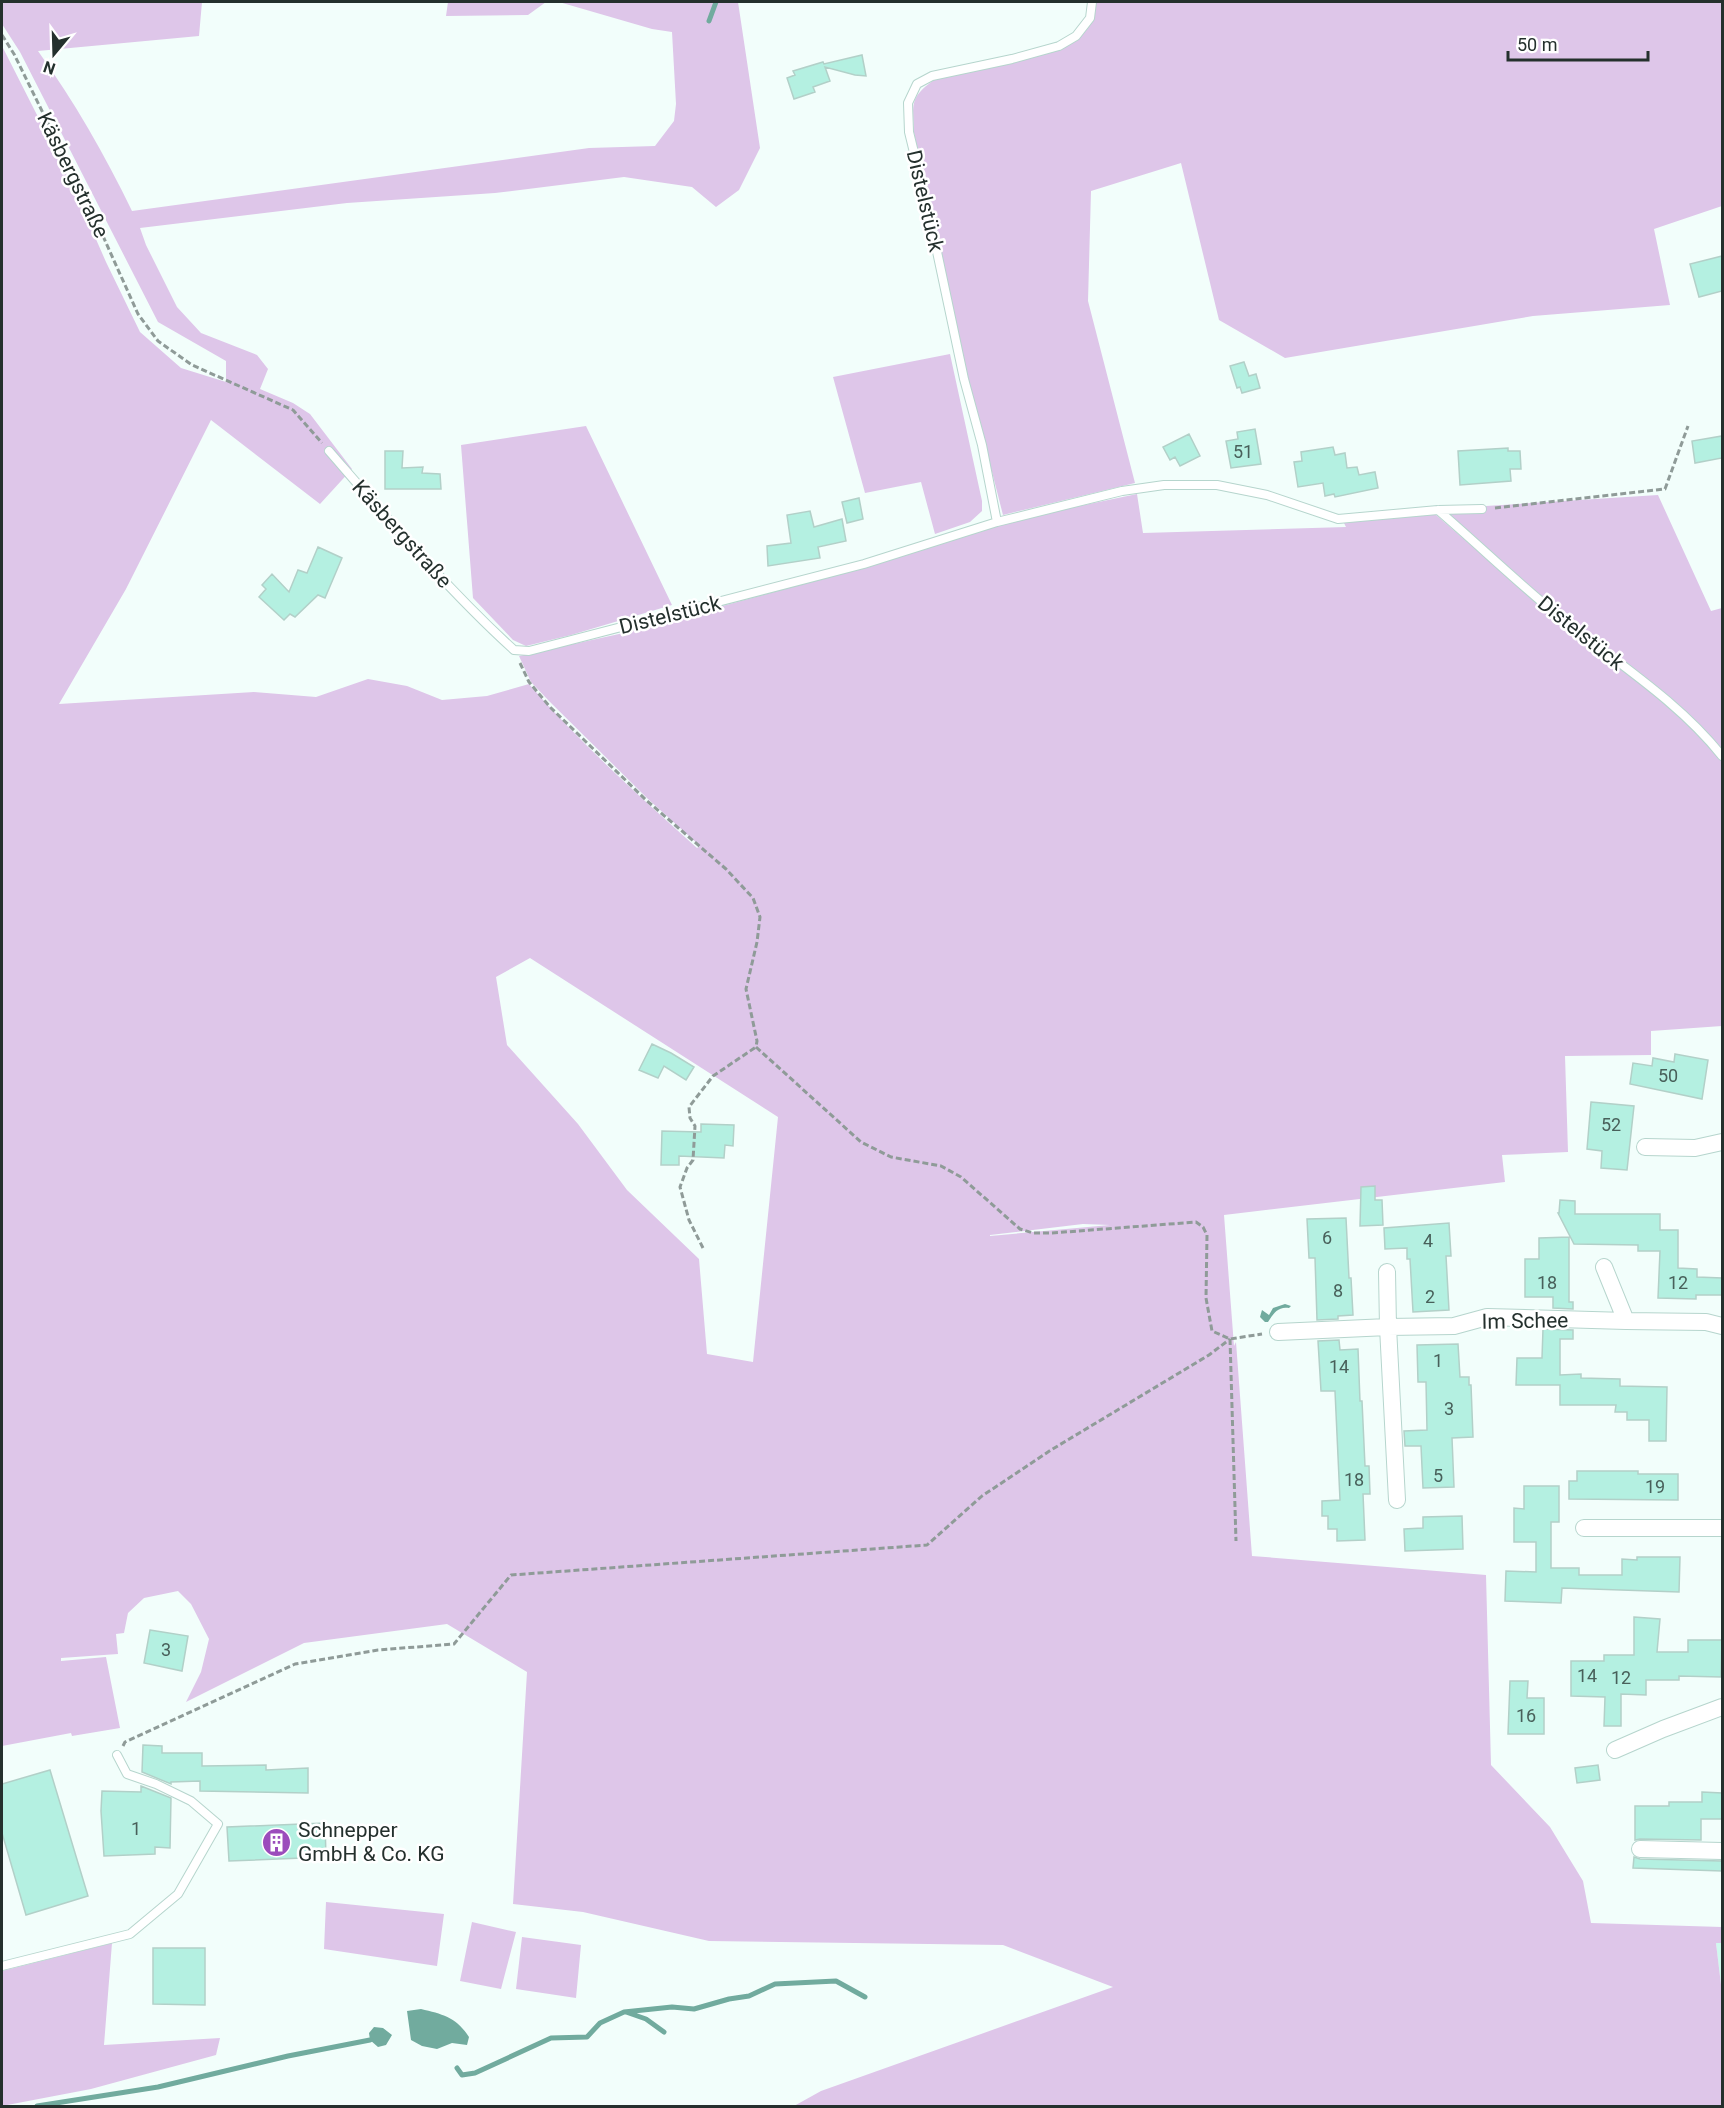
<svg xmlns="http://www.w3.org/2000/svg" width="1724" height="2108" font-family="Roboto,sans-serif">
<rect width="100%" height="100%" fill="#f2fefb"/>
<path fill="#d0f9ee" d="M1716,1943H1722V1993Z"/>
<path fill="#dec6e9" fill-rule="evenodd" d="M2,2H202L199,36L38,51C74,101 105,155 132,211L589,148L655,146L674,121L676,104L672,32L652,29L559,2H738L760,148L739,190L716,207L692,187L624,177L495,193L347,203L140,228L146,245L177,307L201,333L257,355L268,369L260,389L293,403L310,414L352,469L320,504L211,420L126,589L59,704L254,692L316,697L368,679L407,686L442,700L487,696L529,684C580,743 639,796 697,848L700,846L648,799L549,701L531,682L519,656L619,634L867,567L1001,525L1065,509L1137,494L1143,533L1346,527L1343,521L1435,514C1478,551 1520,588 1564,623C1618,667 1679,705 1722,760V1026L1651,1031V1055L1565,1056L1568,1152L1502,1155L1505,1182L1224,1215L1234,1346L1236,1342L1252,1556L1486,1575L1491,1765L1550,1827L1583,1881L1591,1923L1722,1927V1943H1716L1722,1993V2106H794L821,2091L1113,1987L1003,1945L709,1941L583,1912L513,1904L527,1672L447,1624L304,1643L186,1702L201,1672L209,1639L191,1604L178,1591L144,1598L128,1613L124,1633L116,1634L118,1654L61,1658V1661L106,1657L120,1728L72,1736L71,1733L2,1746V46L70,180L106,262L140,332L181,368L226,382V361L158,322L20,52L2,24ZM530,958L778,1117L753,1362L707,1354L699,1259L627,1190L578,1124L507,1045L496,977ZM1083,1224L1110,1225L990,1236V1235Z
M448,2H546L528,15L446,16Z
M1095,2H1722V206L1654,229L1670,305L1533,316L1285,358L1219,320L1181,163L1091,191L1088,301L1135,483L1003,515L968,378L914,133C913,104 909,98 934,80C961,73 1063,54 1079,38C1092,25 1094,19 1095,2Z
M950,354L982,501V511L970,522L935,534L921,482L865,493L833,377Z
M586,426L672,605L571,635L526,646L513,640L473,598L461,445Z
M1658,495L1711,611L1722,608V754L1710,738L1564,619L1441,511L1486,510V506Z
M326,1902L444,1914L437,1966L324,1949Z
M472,1922L516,1932L501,1989L460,1981Z
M522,1937L581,1945L576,1998L516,1989Z
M112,1943L104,2045L220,2038L216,2055L91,2089L2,2106V1971Z"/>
<path fill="#71ab9e" d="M1285,1304L1291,1306L1289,1308C1278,1306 1273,1314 1268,1322H1265L1260,1317L1262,1310L1269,1315L1273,1308Z
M421,2009C443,2014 457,2018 469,2037L467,2045L452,2043L437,2049L422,2046L411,2040L407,2011Z
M374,2027L383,2028L392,2035L386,2045L378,2047L370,2040L369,2033Z"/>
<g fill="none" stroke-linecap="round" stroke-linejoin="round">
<path stroke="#71ab9e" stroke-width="5" d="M709,21L716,2
M626,2012L646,2019L664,2032
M457,2068L462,2075L475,2073L551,2038L587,2037L600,2023L624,2012L672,2007L694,2009L729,1999L749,1996L775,1984L836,1981L865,1997
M37,2106L158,2087L288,2056L370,2040"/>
</g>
<path fill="#b4f0e1" stroke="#b2d0c8" stroke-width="1.5" d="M862,55L866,76L855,75L825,67L830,81L813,87L815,92L794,99L787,78L795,75L793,71L823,62L824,64Z
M1722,256V291L1699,297L1690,264Z
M1244,362L1249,376L1256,374L1260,388L1242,393L1240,387L1237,388L1230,366Z
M1255,429L1261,464L1231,468L1226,441L1238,439L1237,432Z
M1189,434L1200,456L1180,466L1175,457L1170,460L1163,447Z
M1722,436V458L1695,463L1692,441Z
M1333,447L1335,455L1345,453L1347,468L1357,467L1359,475L1375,472L1378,488L1335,497L1334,494L1325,496L1323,483L1298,487L1294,462L1302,461L1301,452Z
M1508,448V451H1520L1521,469H1510L1511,481L1460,485L1458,451Z
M385,451H403L402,468L423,467L422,473L440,474L441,489H385Z
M859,498L863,519L847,523L842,502Z
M810,511L814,527L842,519L846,541L818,547L820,558L768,566L767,546L791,543L787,515Z
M318,547L342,558L325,598L318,595L295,617L290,614L284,620L259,597L266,589L262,585L272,574L289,592L298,570L307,573Z
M652,1044L671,1053L694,1067L686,1080L664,1066L658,1078L639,1070Z
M1675,1054L1708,1060L1702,1099L1630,1084L1633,1063L1652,1066L1653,1058L1674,1062Z
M1591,1102L1634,1106L1627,1170L1601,1168L1602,1151L1587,1149Z
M701,1124L734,1125L733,1146L725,1145L724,1158L679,1156V1165H661L662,1131L701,1132Z
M1375,1186V1200H1382L1383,1225L1360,1226L1361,1187Z
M1560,1200L1575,1201V1214H1660V1230H1678V1268L1697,1269V1277L1722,1278V1295H1696V1299L1658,1298L1660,1251H1638V1245L1574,1244L1558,1213H1559Z
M1346,1218L1349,1278H1351L1353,1315L1338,1316V1319L1317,1320L1315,1258H1309L1307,1219Z
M1449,1223L1451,1256H1446L1449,1310L1413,1312L1410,1259H1407V1248L1385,1249L1384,1228Z
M1569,1237V1302H1573V1309L1553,1308V1297H1525V1259H1539V1238Z
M1543,1329L1573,1330V1339H1560V1375L1581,1374V1378L1620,1379V1386L1667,1387L1666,1441H1649V1420H1627V1412H1615L1616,1405H1560V1385H1516L1517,1358H1542Z
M1339,1340L1340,1350L1358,1349L1360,1401H1362L1365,1466H1369L1370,1494H1363L1365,1540L1337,1541V1529H1328V1516H1322V1501L1340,1500L1335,1391H1321L1318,1341Z
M1458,1344L1460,1377H1469V1385H1471L1473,1437L1452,1438L1454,1487L1423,1488L1421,1446H1405L1404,1431L1427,1430L1426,1382H1418L1417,1345Z
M1577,1471H1638V1474H1678V1500L1569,1499V1481H1577Z
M1524,1486H1559V1522H1551V1568H1579V1575H1622V1559L1637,1560V1557H1680L1679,1592L1562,1588L1561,1603L1505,1601L1506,1571L1536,1572V1542H1514V1508L1524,1509Z
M1462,1516L1463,1549L1405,1551L1404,1529L1423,1528V1517Z
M1634,1617L1660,1619L1657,1652H1688V1640H1722L1721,1677L1679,1676V1680H1646V1695L1621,1694V1726H1604L1605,1697L1571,1696V1661H1604V1655H1634Z
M150,1630L188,1636L182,1671L144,1663Z
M1510,1681H1528L1527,1698H1544V1734H1508Z
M143,1745L162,1746V1753H202V1766L266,1765V1770L308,1768V1793L200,1791V1781L171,1782V1784L142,1772Z
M1598,1765L1600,1780L1577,1783L1575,1768Z
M50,1770L88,1896L26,1915L2,1833V1784Z
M141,1786L171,1798L170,1848L155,1847V1854L104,1856L101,1811L102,1791L141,1792Z
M1702,1792L1722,1793V1819H1701V1840L1640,1839L1635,1840V1806H1669V1802H1702Z
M325,1823L326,1857L229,1861L227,1827Z
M1634,1857L1640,1859L1722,1861V1871L1633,1868Z
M153,1948H205V2005L153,2004Z"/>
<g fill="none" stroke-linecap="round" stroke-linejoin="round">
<defs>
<path id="lane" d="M329,451C388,519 447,589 514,650L529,651L864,564L997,522L1122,491L1164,485H1217L1267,495L1338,519L1438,510L1482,509
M1438,510C1481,547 1522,587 1566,622C1619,664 1680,703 1722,756
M997,522L982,445L964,379L929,214L909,132L908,103L917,84L932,76L1012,59L1059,46L1076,36L1090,18L1092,2
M2,1966L130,1934L178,1894L218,1824L191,1801L156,1784L127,1774L117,1755"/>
<path id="street" d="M1645,1147L1695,1148L1722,1142
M1604,1267L1626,1321L1706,1322L1722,1326
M1387,1272L1388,1327L1397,1500
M1278,1332L1388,1327L1454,1326L1487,1317L1626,1321
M1584,1528H1722
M1615,1750L1663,1729L1722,1707
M1640,1849L1722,1851"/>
</defs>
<use href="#lane" stroke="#b6d5cd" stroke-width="10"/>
<use href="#street" stroke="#b6d5cd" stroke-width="18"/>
<path stroke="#8f9b98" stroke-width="3" stroke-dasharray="6 3" stroke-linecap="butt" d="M2,35L14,54L98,225L138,314L158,341L192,365L293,410L322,443
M1495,508L1665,489L1688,426
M520,663L529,682L550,707L646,800L726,869L753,898L760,917L757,942L746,989L757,1041L756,1047
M756,1047L861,1142L891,1157L941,1166L961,1177L1020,1229L1033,1233H1052L1196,1222L1203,1227L1207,1235L1206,1298L1212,1331L1230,1339L1262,1334
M703,1248L689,1220L680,1187L687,1168L693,1160L695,1126L690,1118L689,1107L713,1076L756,1047
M1230,1339L1236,1541
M123,1746L125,1742L295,1664L378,1650L454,1644L511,1575L927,1545L982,1496L1051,1450L1209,1355L1230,1339"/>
<use href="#lane" stroke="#fff" stroke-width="8"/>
<use href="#street" stroke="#fff" stroke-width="16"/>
</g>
<defs>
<symbol id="building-disc" viewBox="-11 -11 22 22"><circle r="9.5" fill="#9b4cbc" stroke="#fff"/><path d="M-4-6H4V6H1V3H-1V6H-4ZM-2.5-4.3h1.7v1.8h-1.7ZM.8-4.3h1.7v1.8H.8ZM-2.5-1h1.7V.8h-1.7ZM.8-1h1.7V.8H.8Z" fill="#fff"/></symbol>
</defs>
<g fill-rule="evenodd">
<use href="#building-disc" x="260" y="1826" width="33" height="33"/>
</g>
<g text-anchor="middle" stroke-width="5" stroke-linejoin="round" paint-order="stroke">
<g font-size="18" fill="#48605a">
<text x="1243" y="458">51</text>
<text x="1668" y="1082">50</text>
<text x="1611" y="1131">52</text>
<text x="1327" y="1244">6</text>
<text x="1428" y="1247">4</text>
<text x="1547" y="1289">18</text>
<text x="1678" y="1289">12</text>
<text x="1338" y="1297">8</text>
<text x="1430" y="1303">2</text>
<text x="1438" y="1367">1</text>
<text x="1339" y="1373">14</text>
<text x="1449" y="1415">3</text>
<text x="1438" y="1482">5</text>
<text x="1354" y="1486">18</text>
<text x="1655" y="1493">19</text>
<text x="166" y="1656">3</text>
<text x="1587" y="1682">14</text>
<text x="1621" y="1684">12</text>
<text x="1526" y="1722">16</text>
<text x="136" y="1835">1</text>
</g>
<g font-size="21" fill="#24302d" stroke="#fff">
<text transform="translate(73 175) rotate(64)" y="7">Käsbergstraße</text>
<text transform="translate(925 201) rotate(77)" y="7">Distelstück</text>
<text transform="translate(402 534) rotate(48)" y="7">Käsbergstraße</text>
<text transform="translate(670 615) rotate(-14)" y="7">Distelstück</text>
<text transform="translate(1581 633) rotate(39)" y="7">Distelstück</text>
<text transform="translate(1525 1321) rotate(-1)" y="7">Im Schee</text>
</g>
<g font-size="21" fill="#24302d" stroke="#fff" text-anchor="start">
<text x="298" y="1837">Schnepper<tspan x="298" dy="24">GmbH &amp; Co. KG</tspan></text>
</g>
</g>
<rect width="1724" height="2108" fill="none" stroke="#24302d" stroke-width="6"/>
<g transform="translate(54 54) rotate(199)" stroke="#ffffff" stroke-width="4.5" paint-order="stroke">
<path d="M0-4.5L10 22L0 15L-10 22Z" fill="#24302d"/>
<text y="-9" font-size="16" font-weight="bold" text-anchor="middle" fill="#24302d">N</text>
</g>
<path d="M1508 51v9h140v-9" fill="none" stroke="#24302d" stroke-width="3"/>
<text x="1517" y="51" font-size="18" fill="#24302d" stroke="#ffffff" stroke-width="4.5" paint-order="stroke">50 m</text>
</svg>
